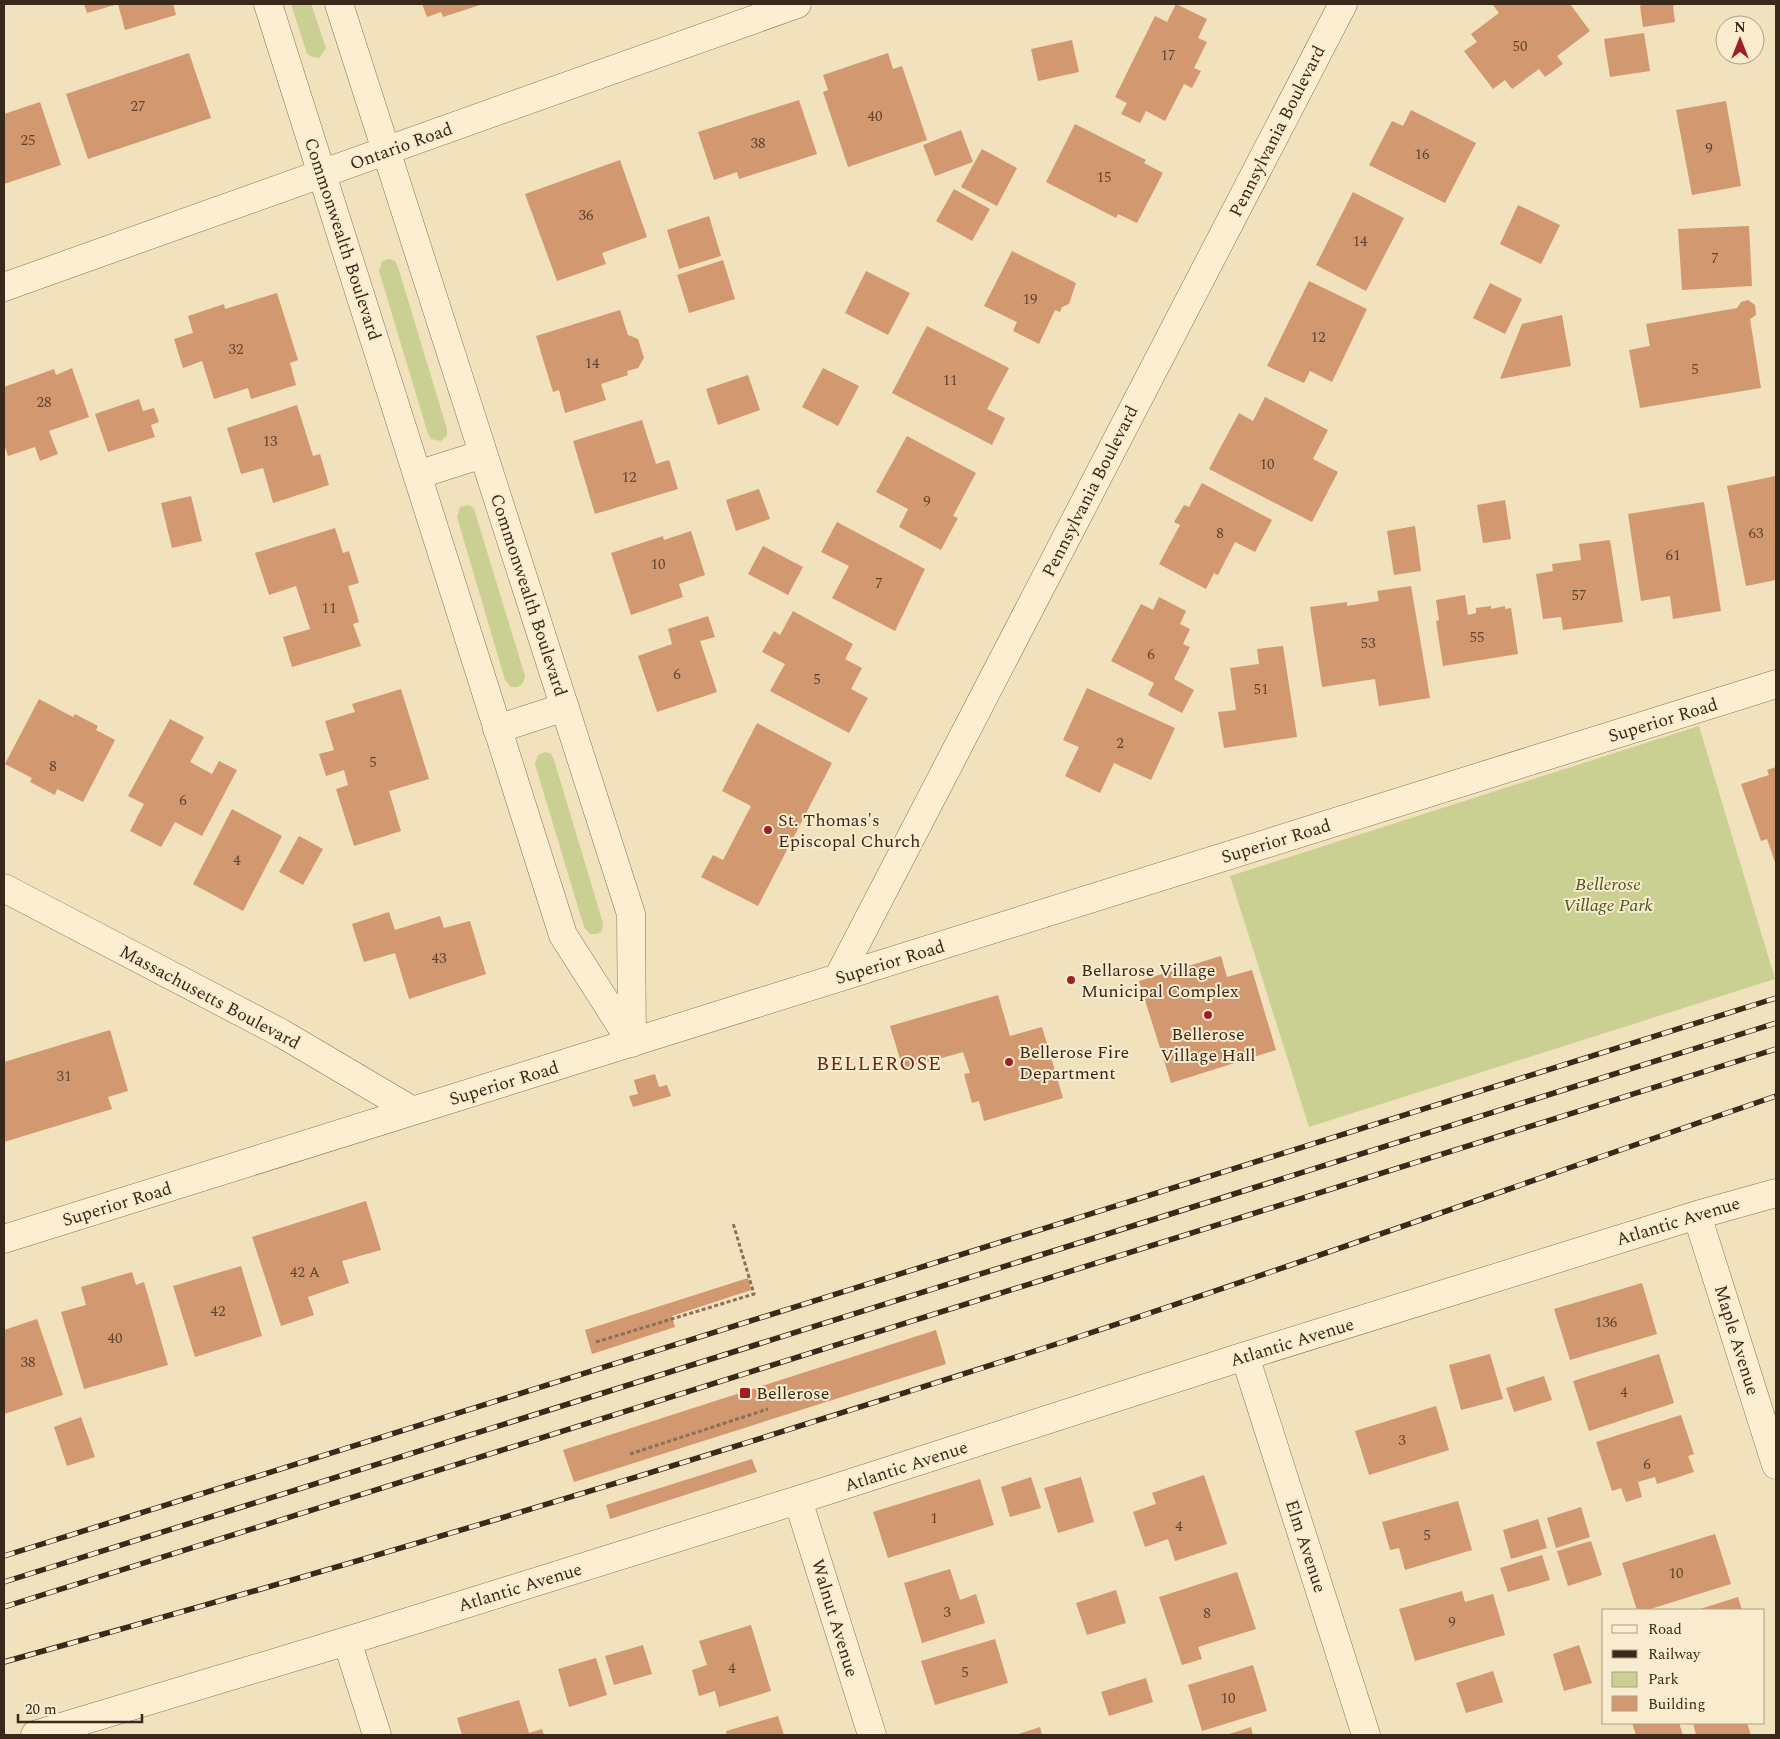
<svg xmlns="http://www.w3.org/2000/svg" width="1780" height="1739" font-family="Spectral,serif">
<rect width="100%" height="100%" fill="#f1e1bd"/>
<path fill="#c9d091" d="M291,4H311L326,48L319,58L312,57L307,54Z
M389,259L395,261L398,267L447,429V435L441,441L431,439L428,434L379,271L382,261Z
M469,505L474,509L525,676L523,683L518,687H511L505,680L457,517L460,507Z
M1699,726L1775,979L1309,1127L1230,876Z
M545,752L551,754L554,760L603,923L602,931L597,934H590L584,927L535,764L538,755Z"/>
<path fill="#d29870" d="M84,4H173L176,15L125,30L118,4L87,13Z
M422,4H483L443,17L441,12L427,17Z
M1176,4L1207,19L1198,38L1207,42L1194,68L1201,71L1192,88L1184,84L1165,121L1146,111L1140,123L1121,114L1127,103L1115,97L1155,16L1167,22Z
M1494,4H1570L1590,31L1557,56L1563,64L1545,77L1539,69L1512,89L1505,80L1493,89L1464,51L1477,42L1471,34L1499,13L1493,5Z
M1644,4H1678L1673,6L1675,22L1643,27L1640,6Z
M1644,33L1650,71L1610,77L1604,39Z
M1072,40L1079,72L1038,81L1031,49Z
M189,53L211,118L88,159L66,94Z
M888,53L893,69L902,66L927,140L848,167L823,92L828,90L823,75Z
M799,100L817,154L739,179L737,172L714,180L698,132Z
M1726,101L1741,186L1692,195L1676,110Z
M40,102L61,165L4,184V114Z
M1411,110L1476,143L1445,203L1369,165L1392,121L1403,126Z
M1075,124L1146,160L1144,163L1163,173L1137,223L1118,214L1116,218L1046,182Z
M961,130L973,162L935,176L923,145Z
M982,149L1017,168L997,206L961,187Z
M620,160L647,237L602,253L606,264L557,281L525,194Z
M954,189L990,209L972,241L936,221Z
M1353,192L1404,218L1366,291L1316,265Z
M1518,205L1560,225L1541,264L1500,244Z
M709,216L721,256L679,269L667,230Z
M1749,226L1752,286L1682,290L1678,229Z
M1012,251L1076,283L1069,304L1062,307L1060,312L1055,310L1039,344L1013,331L1017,322L984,306Z
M723,260L735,299L689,313L677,275Z
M866,271L910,293L888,335L845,313Z
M1309,281L1367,309L1332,382L1310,371L1304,383L1267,366Z
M1490,283L1522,299L1505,334L1473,318Z
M277,293L298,360L290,363L296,385L251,399L248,388L214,399L202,361L183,368L174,339L193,333L188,316L224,304L225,309Z
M1748,300L1755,305L1756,315L1750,319L1761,388L1640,408L1629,350L1650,346L1646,324L1737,308L1741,302Z
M620,310L628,335L638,339L644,358L638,368L627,371L628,375L601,384L606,400L565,413L559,390L553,392L536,336Z
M1562,315L1571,366L1500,379L1522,324Z
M927,326L1009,368L987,409L1005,418L992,445L892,393Z
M72,368L89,417L49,431L58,454L40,461L35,447L8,456L4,444V387L54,369L56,375Z
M823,368L859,386L838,426L802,407Z
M748,375L760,410L718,425L706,389Z
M1265,397L1328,430L1313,459L1338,472L1312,522L1209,469L1239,413L1253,421Z
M139,399L143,411L154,408L159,422L151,425L155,437L108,452L95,414Z
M297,405L313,456L320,454L329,485L273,503L263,468L241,474L227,428Z
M642,420L656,464L669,460L678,489L595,514L573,441Z
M907,436L976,473L953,516L958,518L941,550L899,527L908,509L876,492Z
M1776,476V580L1746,586L1727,486Z
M1202,483L1272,520L1255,552L1235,542L1218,575L1214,573L1206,589L1159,564L1180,525L1174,522L1184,505L1189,507Z
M759,489L770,519L736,531L726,500Z
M191,496L202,541L172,548L161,503Z
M1505,500L1511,539L1483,543L1477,505Z
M1704,502L1721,611L1673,619L1670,596L1641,601L1628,514Z
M837,522L925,569L895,631L832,598L849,566L821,552Z
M1415,526L1421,571L1394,575L1387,531Z
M335,528L343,553L349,551L359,583L348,586L359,622L353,624L361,646L292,667L283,637L310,629L296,586L269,595L255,553Z
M691,531L705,575L679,584L683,597L631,615L611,553L663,536L664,540Z
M1610,540L1623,622L1563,630L1561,617L1543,619L1536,574L1553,571L1552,564L1581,560L1579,544Z
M763,546L803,567L788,595L748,574Z
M1411,586L1430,698L1379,706L1375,679L1322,687L1310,607L1347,602V606L1379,601L1377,591Z
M1465,595L1468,615L1476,613V608L1491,606V609L1505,606V609L1511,608L1518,654L1443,666L1436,621L1439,620L1436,600Z
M1159,597L1186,611L1180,624L1190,629L1183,644L1190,647L1174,679L1194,690L1182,713L1148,695L1154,683L1111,661L1141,604L1153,610Z
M793,611L853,644L845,659L862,668L851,689L868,698L849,733L770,691L785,664L762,652L774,631L780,635Z
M708,616L715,637L700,641L717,692L657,712L638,656L672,644L668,629Z
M1283,646L1297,737L1224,748L1218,712L1236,710L1230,668L1259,664L1257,649Z
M1087,688L1175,728L1151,780L1114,763L1100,793L1065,776L1079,747L1063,740Z
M401,689L429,779L389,791L401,831L354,846L336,789L348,785L344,770L326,776L319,754L334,750L325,721L355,712L352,704Z
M39,699L73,717L75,714L98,726L96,730L115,740L83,802L57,789L55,795L30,782L32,778L5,764Z
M170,719L204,737L190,762L212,774L219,761L237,770L202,836L175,822L161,847L130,831L144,804L128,796Z
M757,723L832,763L758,906L701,877L713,855L723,860L751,806L722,791Z
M1776,767V865L1767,839L1761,841L1741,784L1769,775L1767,770Z
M232,809L282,836L243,911L193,884Z
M299,836L323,849L303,885L279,872Z
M389,912L395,930L440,916L444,928L470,921L486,974L409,999L395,953L364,962L352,924Z
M1221,956L1227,977L1252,970L1276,1050L1171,1083L1139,981Z
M998,995L1010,1036L1042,1027L1063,1098L984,1121L979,1101L972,1103L964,1074L970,1073L963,1052L903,1069L890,1026Z
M110,1030L128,1091L108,1097L112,1109L4,1142V1062Z
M655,1074L659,1087L667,1085L671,1096L633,1107L629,1096L638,1094L634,1080Z
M366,1201L381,1250L342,1261L349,1283L308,1297L314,1315L281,1326L252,1237Z
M241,1266L262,1336L195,1357L173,1286Z
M132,1272L136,1285L144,1282L168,1365L84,1389L61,1312L86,1305L81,1287Z
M748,1278L751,1290L672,1316L675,1327L592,1354L585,1330Z
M1642,1283L1657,1334L1570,1360L1554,1309Z
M37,1319L63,1395L4,1414V1330Z
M936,1330L946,1364L574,1482L563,1450Z
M1490,1354L1503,1399L1461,1410L1449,1365Z
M1659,1354L1674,1403L1589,1431L1573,1381Z
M1544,1376L1552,1400L1514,1412L1506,1388Z
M1436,1406L1449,1450L1369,1475L1355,1431Z
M1681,1415L1694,1454L1688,1456L1694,1472L1657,1484L1655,1477L1638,1482L1642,1497L1626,1502L1621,1488L1612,1491L1596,1442Z
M81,1417L95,1457L67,1466L54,1427Z
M752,1459L757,1472L610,1519L606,1505Z
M1204,1475L1227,1544L1175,1561L1168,1539L1145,1547L1133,1512L1156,1504L1152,1493Z
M1031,1477L1041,1508L1010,1517L1001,1487Z
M1081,1477L1094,1522L1058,1533L1044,1488Z
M980,1479L994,1525L888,1558L873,1512Z
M1458,1501L1472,1550L1405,1570L1399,1548L1390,1550L1382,1522Z
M1581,1507L1590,1537L1556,1548L1547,1518Z
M1538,1519L1547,1548L1511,1559L1503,1530Z
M1715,1534L1731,1584L1647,1610H1637L1622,1563Z
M1591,1541L1602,1575L1568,1586L1557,1551Z
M1542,1555L1550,1580L1508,1592L1500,1568Z
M950,1569L960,1600L976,1594L985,1623L922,1643L904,1583Z
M1237,1572L1256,1629L1198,1647L1202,1659L1182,1665L1159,1597Z
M1116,1590L1126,1623L1087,1635L1076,1603Z
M1462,1591L1465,1602L1493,1594L1505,1635L1415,1661L1399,1609Z
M1738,1597L1742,1610H1697Z
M751,1625L771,1691L719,1707L715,1691L699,1696L692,1670L707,1665L699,1641Z
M995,1639L1008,1683L935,1705L921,1661Z
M643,1645L652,1674L614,1685L605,1656Z
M1579,1645L1592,1683L1564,1691L1553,1654Z
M596,1658L607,1695L569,1707L558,1669Z
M1253,1665L1267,1711L1202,1731L1188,1685Z
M1493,1671L1503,1702L1466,1713L1456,1683Z
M1146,1678L1153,1702L1109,1716L1101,1692Z
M519,1700L529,1733L542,1729L544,1735H462L457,1718Z
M778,1716L784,1735H727L726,1731Z
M1632,1723H1679L1683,1735H1636Z
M1693,1723H1747L1751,1735H1696Z
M1040,1727L1042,1735H1015Z
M1251,1727L1253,1735H1226Z"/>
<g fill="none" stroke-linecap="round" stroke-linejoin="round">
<defs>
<path id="minor" d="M268,4L563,935L632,1043L631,914L339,4
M4,287L797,4
M417,475L483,454
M497,729L565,707
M4,888L281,1033L413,1111
M838,978L1343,4
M1697,1215L1776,1465
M4,1239L1776,684
M1245,1356L1366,1735
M798,1500L872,1735
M347,1641L377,1735
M35,1735L347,1641L798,1500L1245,1356L1697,1215L1776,1193"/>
</defs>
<use href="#minor" stroke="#8a7155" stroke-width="29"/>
<path stroke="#8a7155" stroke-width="3" stroke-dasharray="4 2.5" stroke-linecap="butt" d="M596,1342L754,1294L733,1223
M630,1454L768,1409"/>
<use href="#minor" stroke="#fbeed1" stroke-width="28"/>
<defs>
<path id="rail" d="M4,1556L1776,998
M4,1582L1776,1023
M4,1607L1776,1049
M4,1662C364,1562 722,1453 1078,1337C1312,1260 1543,1176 1776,1096"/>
</defs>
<use href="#rail" stroke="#39291b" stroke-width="5.5"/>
<use href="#rail" stroke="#f8ebce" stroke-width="4" stroke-dasharray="11" stroke-linecap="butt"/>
</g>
<g fill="#9e2023" stroke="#f8ebce" stroke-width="2">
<circle cx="768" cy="830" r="5"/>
<circle cx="1071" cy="980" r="5"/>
<circle cx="1208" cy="1015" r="5"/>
<circle cx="1009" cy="1062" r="5"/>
<rect x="739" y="1387" width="12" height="12" rx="2.5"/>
</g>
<g text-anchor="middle" stroke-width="4" stroke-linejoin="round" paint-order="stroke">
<g font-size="15" fill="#5f4530">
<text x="1520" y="51">50</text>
<text x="1168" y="60">17</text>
<text x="138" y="111">27</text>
<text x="875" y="121">40</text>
<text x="28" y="145">25</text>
<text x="758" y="148">38</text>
<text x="1709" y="153">9</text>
<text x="1422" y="159">16</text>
<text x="1104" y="182">15</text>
<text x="586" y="220">36</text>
<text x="1360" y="246">14</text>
<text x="1715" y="263">7</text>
<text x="1030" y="304">19</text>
<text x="1318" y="342">12</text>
<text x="236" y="354">32</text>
<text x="592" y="368">14</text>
<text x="1695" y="374">5</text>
<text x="950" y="385">11</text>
<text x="44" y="407">28</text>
<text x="270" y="446">13</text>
<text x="1267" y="469">10</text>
<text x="629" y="482">12</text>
<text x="927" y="506">9</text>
<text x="1220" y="538">8</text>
<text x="1756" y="538">63</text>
<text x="1673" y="560">61</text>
<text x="658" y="569">10</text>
<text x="879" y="588">7</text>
<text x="1579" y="600">57</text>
<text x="329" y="613">11</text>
<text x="1477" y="642">55</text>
<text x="1368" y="648">53</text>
<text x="1151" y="659">6</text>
<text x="677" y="679">6</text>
<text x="817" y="684">5</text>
<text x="1261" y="694">51</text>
<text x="1120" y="748">2</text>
<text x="373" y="767">5</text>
<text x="53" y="771">8</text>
<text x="183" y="805">6</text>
<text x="237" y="865">4</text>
<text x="439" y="963">43</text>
<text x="64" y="1081">31</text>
<text x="305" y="1277">42 A</text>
<text x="218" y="1316">42</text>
<text x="1606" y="1327">136</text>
<text x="115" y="1343">40</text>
<text x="28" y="1367">38</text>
<text x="1624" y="1397">4</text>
<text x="1402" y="1445">3</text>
<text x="1647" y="1469">6</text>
<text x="934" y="1523">1</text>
<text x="1179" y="1531">4</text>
<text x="1427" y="1540">5</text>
<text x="1676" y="1578">10</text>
<text x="947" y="1617">3</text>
<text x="1207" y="1618">8</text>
<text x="1452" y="1627">9</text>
<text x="732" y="1673">4</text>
<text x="965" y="1677">5</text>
<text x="1228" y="1703">10</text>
</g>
<g font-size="18" fill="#39291b" stroke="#f8ebce">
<text transform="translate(1277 131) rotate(-63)" y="6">Pennsylvania Boulevard</text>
<text transform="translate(401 146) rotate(-20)" y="6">Ontario Road</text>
<text transform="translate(343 239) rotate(72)" y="6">Commonwealth Boulevard</text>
<text transform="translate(1090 491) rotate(-63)" y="6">Pennsylvania Boulevard</text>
<text transform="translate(529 595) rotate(72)" y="6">Commonwealth Boulevard</text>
<text transform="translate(1663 720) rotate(-17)" y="6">Superior Road</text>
<text transform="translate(1276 841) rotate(-17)" y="6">Superior Road</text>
<text transform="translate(890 962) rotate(-17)" y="6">Superior Road</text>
<text transform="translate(210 997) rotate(28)" y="6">Massachusetts Boulevard</text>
<text transform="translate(504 1083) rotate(-17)" y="6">Superior Road</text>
<text transform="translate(117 1204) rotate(-17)" y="6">Superior Road</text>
<text transform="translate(1678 1221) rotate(-17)" y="6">Atlantic Avenue</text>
<text transform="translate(1737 1340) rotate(73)" y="6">Maple Avenue</text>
<text transform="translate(1292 1342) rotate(-17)" y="6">Atlantic Avenue</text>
<text transform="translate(906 1466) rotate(-18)" y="6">Atlantic Avenue</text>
<text transform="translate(1306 1546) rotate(72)" y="6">Elm Avenue</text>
<text transform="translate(520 1587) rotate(-17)" y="6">Atlantic Avenue</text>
<text transform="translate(835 1618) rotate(73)" y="6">Walnut Avenue</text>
</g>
<g font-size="18" fill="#39291b" stroke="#f8ebce" text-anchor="start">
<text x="778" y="826">St. Thomas's<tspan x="778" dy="21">Episcopal Church</tspan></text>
<text x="1081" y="976">Bellarose Village<tspan x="1081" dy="21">Municipal Complex</tspan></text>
<text x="1208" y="1040" text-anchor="middle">Bellerose<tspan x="1208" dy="21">Village Hall</tspan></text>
<text x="1019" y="1058">Bellerose Fire<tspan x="1019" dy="21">Department</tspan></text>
<text x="756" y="1399">Bellerose</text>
</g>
<g font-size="18" font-style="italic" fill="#4a5720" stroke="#f8ebce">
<text x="1608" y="890">Bellerose<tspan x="1608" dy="21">Village Park</tspan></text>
</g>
<g font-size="20" letter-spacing="1" fill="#692717" stroke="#f8ebce">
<text x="879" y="1070">BELLEROSE</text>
</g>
</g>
<rect width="1780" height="1739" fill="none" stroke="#39291b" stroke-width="10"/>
<rect x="1602" y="1609" width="162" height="115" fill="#f8ebce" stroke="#ac9d86"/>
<rect x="1612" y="1625" width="25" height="8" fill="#fbeed1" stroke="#ac9d86"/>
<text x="1648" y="1634" font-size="15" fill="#39291b">Road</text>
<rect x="1612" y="1650" width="25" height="8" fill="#39291b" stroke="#ac9d86"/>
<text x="1648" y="1659" font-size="15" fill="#39291b">Railway</text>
<rect x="1612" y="1672" width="25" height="15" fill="#c9d091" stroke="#ac9d86"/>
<text x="1648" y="1684" font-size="15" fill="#39291b">Park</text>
<rect x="1612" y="1696" width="25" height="15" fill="#d29870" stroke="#ac9d86"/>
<text x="1648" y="1709" font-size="15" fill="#39291b">Building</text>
<g transform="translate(1740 40)"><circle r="24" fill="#f8ebce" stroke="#ac9d86"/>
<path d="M0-4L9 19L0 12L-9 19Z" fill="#9e2023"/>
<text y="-8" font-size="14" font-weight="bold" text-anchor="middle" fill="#39291b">N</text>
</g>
<path d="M18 1714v8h124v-8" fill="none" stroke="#39291b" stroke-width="2.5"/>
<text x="25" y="1714" font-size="15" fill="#39291b" stroke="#f8ebce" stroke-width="4" paint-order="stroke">20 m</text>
</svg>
